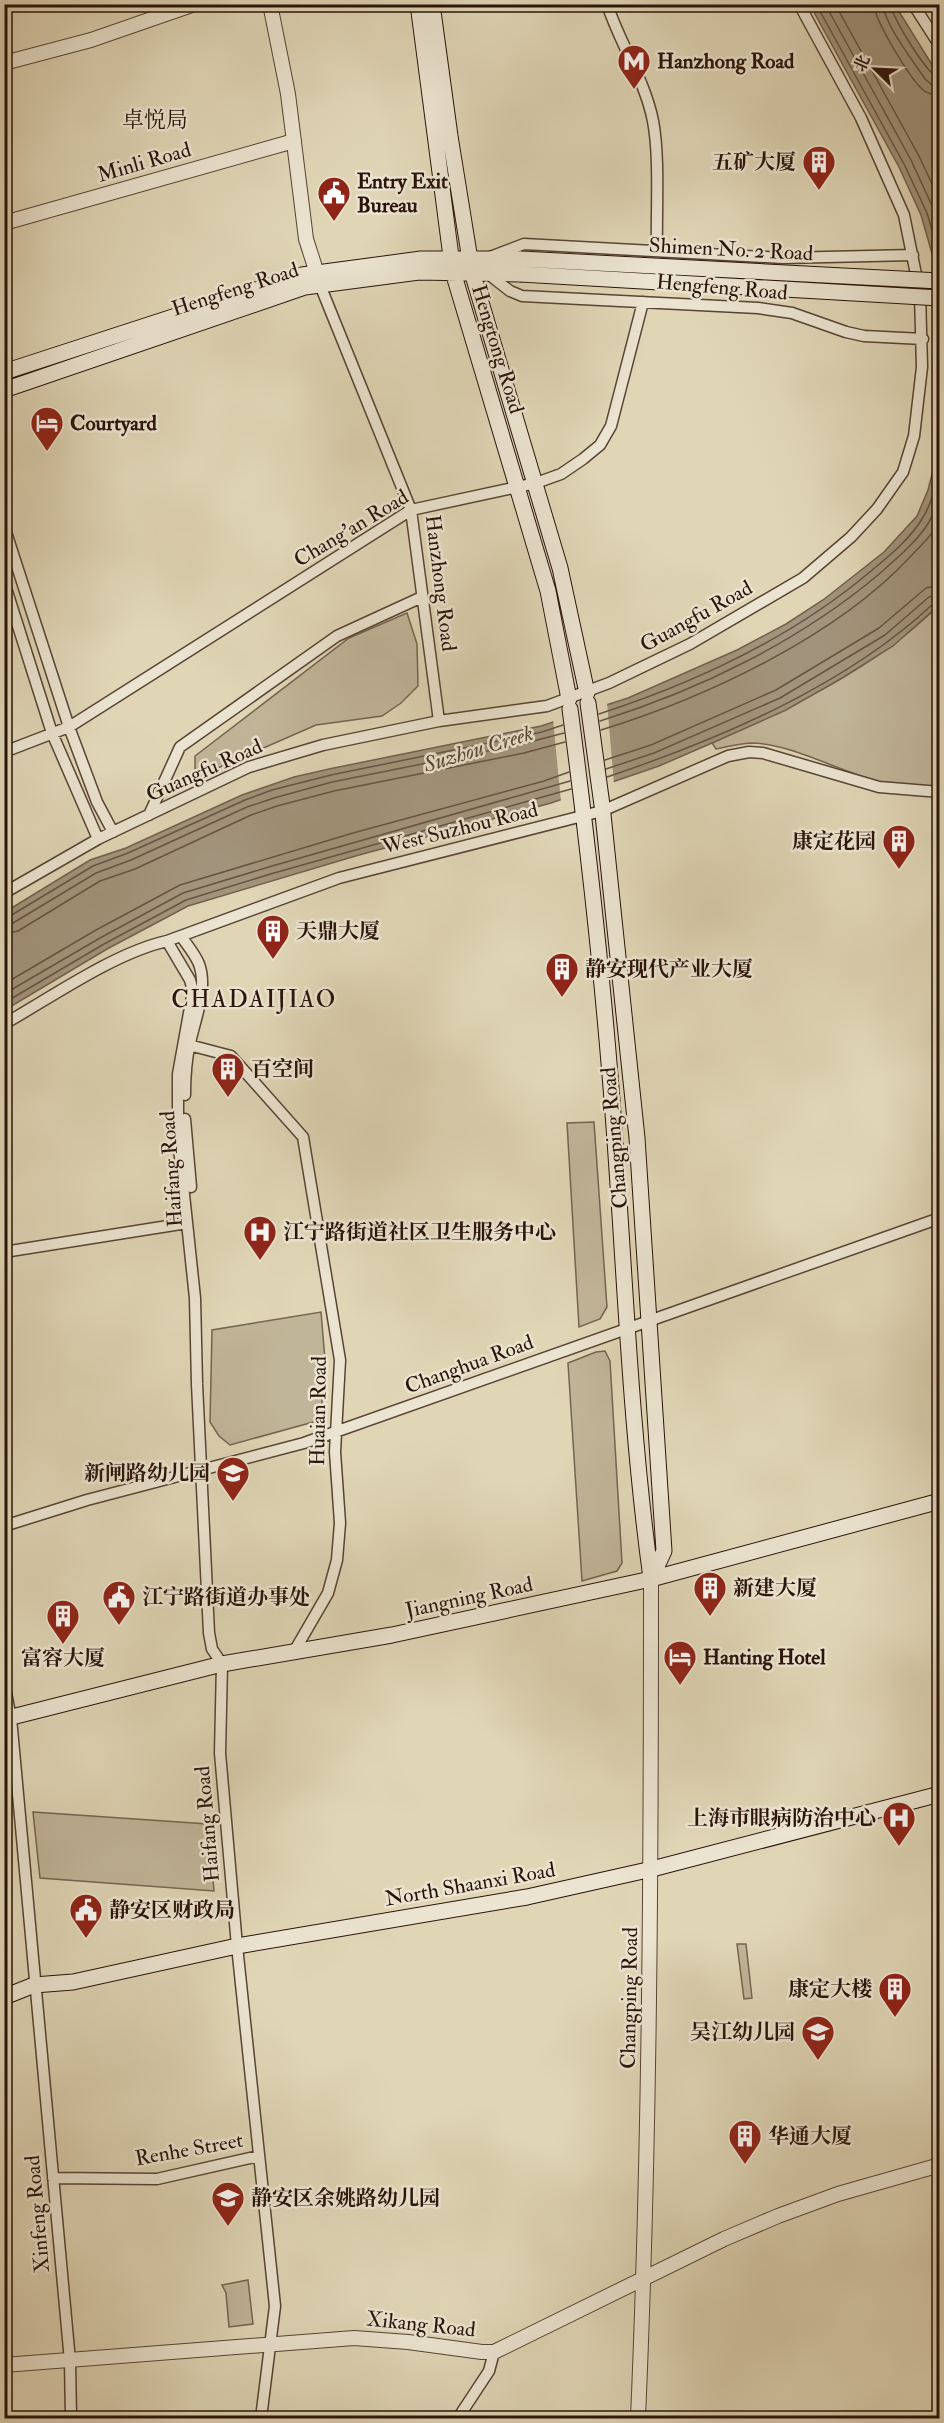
<svg xmlns="http://www.w3.org/2000/svg" width="944" height="2423" font-family="'IM FELL Double Pica','Noto Serif SC',serif">
<rect width="100%" height="100%" fill="#e0d6b6"/>
<filter id="stains"><feTurbulence type="fractalNoise" baseFrequency=".00333" numOctaves="4"/><feColorMatrix values="0 0 0 0 .2 0 0 0 0 .09 0 0 0 0 .02 0 0 0 .5 -.17"/></filter>
<radialGradient id="worn" r=".72"><stop offset=".6" stop-color="#630" stop-opacity="0"/><stop offset="1" stop-color="#630" stop-opacity=".3"/></radialGradient>
<path fill="#c1b599" stroke="#756452" stroke-width="1.5" d="M939,605V785C876,799 812,745 752,743C740,743 728,747 716,749L712,743C793,706 876,668 939,605Z
M407,613L417,644L418,686L401,703L382,716L316,725L195,778V756L349,638Z
M594,1122L607,1307L600,1319L579,1327L567,1123Z
M321,1312L325,1360L321,1415L317,1421L230,1445L219,1436L210,1422L212,1330Z
M605,1351L610,1361L622,1563L617,1571L582,1581L568,1363L596,1352Z
M33,1812L208,1824L214,1891L40,1878Z
M737,1944H746L752,1998L744,1999Z
M248,2280L253,2324L229,2327L226,2293L222,2285Z"/>
<path fill="#a2947c" stroke="#72604e" stroke-width="1.5" d="M810,5H895L939,76V292L935,264L921,215L899,167Z
M939,447V605L893,646L842,678L786,710L712,743L659,766L551,803L359,855L188,906L107,949L5,1010V912L90,860L126,848L242,795L294,777L329,769L541,726L628,698L737,650L786,624L823,600L884,552L917,516L928,490Z"/>
<path fill="#e0d6b6" d="M607,702L614,784L561,802L553,719Z"/>
<g fill="none" stroke-linecap="round" stroke-linejoin="round">
<path stroke="#665443" stroke-width="1.5" d="M816,4L904,164L927,213L940,257
M825,4L911,160L934,210L940,228
M835,4L919,156L940,201
M874,4C874,20 910,78 922,89C927,94 933,95 940,95
M883,4C884,24 914,62 925,79L932,85L940,86
M890,4C892,17 928,77 940,78
M599,714C695,683 793,637 871,571C889,556 910,539 922,519C931,506 935,488 940,472
M600,721C699,690 798,642 878,575C895,560 917,542 929,522C933,515 936,505 940,497
M601,730C705,698 836,637 911,556C921,545 934,534 940,521
M605,760L651,745L776,690L879,628L926,588L940,585
M606,769L654,753L780,698L885,635L929,597L940,594
M607,777C720,739 846,686 934,603L940,601
M4,917L10,916L93,866L128,853L245,800L272,790L331,775L542,732L563,725
M4,925L13,923L96,873L131,860L247,807L274,798L332,782L522,744L564,733
M4,934L18,931L100,881L135,869L251,815L277,806L334,791L524,753L565,742
M4,984L96,930L180,885L353,833L544,781L569,772
M4,994L100,938L183,893L272,866L570,781
M4,1003L104,944L186,900L274,873L571,789"/>
<defs>
<path id="minor" d="M607,4C620,44 645,80 653,121C660,158 656,212 657,251
M913,4L940,46
M490,257L524,244L783,258L913,255
M487,273L510,291L522,296L758,308L792,313L846,332L864,336L923,339
M320,285L411,510L439,721
M4,526L69,727L97,802L113,832
M4,582L52,733L98,839
M4,752L69,727L411,510L536,483L561,474L583,459L600,445L611,426L643,302
M149,815L180,747L337,636L422,597
M4,893L98,839L249,767L323,745L439,721L547,706L609,683L690,644L803,578L851,537L877,509L903,472L914,436L922,367L920,294L904,215L861,118L799,4
M181,936C187,945 195,954 199,964C208,989 195,1019 190,1043C186,1060 185,1077 185,1095
M167,941L190,980L193,991L178,1074V1138L195,1298L197,1384L209,1633L212,1649L222,1664L220,1753L237,1946L275,2306L261,2418
M4,1024C52,997 114,953 167,941L339,878L602,811L728,756L749,752L763,753L879,787L940,792
M189,1045L231,1056L303,1137L340,1360L335,1452L340,1523L337,1560L328,1593L295,1650
M185,1119L191,1187
M4,1252L187,1223
M4,1526L87,1500L304,1443L940,1218
M4,1683L11,1718L70,2361L71,2418
M53,2178L157,2179L259,2156
M458,2418L489,2371L494,2352"/>
<path id="tertiary" d="M270,4L288,94L306,239L320,283
M4,63L91,40L195,4
M4,223L294,141
M4,2365L354,2338L408,2342L482,2352H494L724,2239L778,2216L838,2194L940,2165
M638,2418C650,2139 651,1859 651,1579"/>
<path id="secondary" d="M418,4L453,272L548,591L569,699
M432,4L450,136L472,272L560,568L587,693
M4,372L302,275L421,259H521
M4,390L305,287L419,272L520,274
M588,703L602,805L637,1138L664,1551L651,1579
M570,709C586,830 600,952 610,1075C624,1242 628,1411 651,1578
M4,1719L222,1664L392,1635L651,1579L940,1501
M4,1997L34,1985L73,1982L237,1946L527,1897L652,1869L940,1794"/>
</defs>
<use href="#minor" stroke="#574435" stroke-width="13"/>
<use href="#tertiary" stroke="#574435" stroke-width="16"/>
<use href="#secondary" stroke="#29130a" stroke-width="17"/>
<use href="#minor" stroke="#ebe4d0" stroke-width="10"/>
<use href="#tertiary" stroke="#ebe4d0" stroke-width="14"/>
<use href="#secondary" stroke="#ebe4d0" stroke-width="15"/>
<defs>
<path id="secondary-bridge" d="M521,259L940,281
M520,274L940,298"/>
</defs>
<use href="#secondary-bridge" stroke="#29130a" stroke-width="17" stroke-linecap="butt"/>
<use href="#secondary-bridge" stroke="#ebe4d0" stroke-width="15"/>
</g>
<defs>
<symbol id="metro-pin" viewBox="-11 -11 22 30"><path d="M0 17L-7.5 6A9.5 9.5 0 1 1 7.5 6Z" fill="#8f2418" stroke="#ebe4d0"/><path d="M-5.5 5V-5H-3L0 0L3-5H5.5V5H3V-.5L0 4L-3-.5V5Z" fill="#fff"/></symbol>
<symbol id="building-pin" viewBox="-11 -11 22 30"><path d="M0 17L-7.5 6A9.5 9.5 0 1 1 7.5 6Z" fill="#8f2418" stroke="#ebe4d0"/><path d="M-4-6H4V6H1V3H-1V6H-4ZM-2.5-4.3h1.7v1.8h-1.7ZM.8-4.3h1.7v1.8H.8ZM-2.5-1h1.7V.8h-1.7ZM.8-1h1.7V.8H.8Z" fill="#fff"/></symbol>
<symbol id="civic-pin" viewBox="-11 -11 22 30"><path d="M0 17L-7.5 6A9.5 9.5 0 1 1 7.5 6Z" fill="#8f2418" stroke="#ebe4d0"/><path d="M-.6-6.5H3V-4.5H.6V-3L4-1V1h2V6H-6V1h2V-1L-.6-3ZM-1.2 2.5V6h2.4V2.5Z" fill="#fff"/></symbol>
<symbol id="hotel-pin" viewBox="-11 -11 22 30"><path d="M0 17L-7.5 6A9.5 9.5 0 1 1 7.5 6Z" fill="#8f2418" stroke="#ebe4d0"/><path d="M-6-4.5h1.5V1H6V5H4.5V3h-9V5H-6ZM-4 0a1.8 1.8 0 1 1 3.6 0ZM.5 0V-2.5h3Q6-2.5 6 0Z" fill="#fff"/></symbol>
<symbol id="hospital-pin" viewBox="-11 -11 22 30"><path d="M0 17L-7.5 6A9.5 9.5 0 1 1 7.5 6Z" fill="#8f2418" stroke="#ebe4d0"/><path d="M-5-5h3v3.5h4V-5h3V5h-3V1.5h-4V5h-3Z" fill="#fff"/></symbol>
<symbol id="school-pin" viewBox="-11 -11 22 30"><path d="M0 17L-7.5 6A9.5 9.5 0 1 1 7.5 6Z" fill="#8f2418" stroke="#ebe4d0"/><path d="M0-5L7-2L0 1L-7-2ZM-4 1L0 2.5L4 1V4Q0 6-4 4Z" fill="#fff"/></symbol>
</defs>
<g fill-rule="evenodd">
<use href="#metro-pin" x="615" y="42" width="38" height="52"/>
<use href="#building-pin" x="800" y="143" width="38" height="52"/>
<use href="#civic-pin" x="315" y="174" width="38" height="52"/>
<use href="#hotel-pin" x="28" y="404" width="38" height="52"/>
<use href="#building-pin" x="880" y="822" width="38" height="52"/>
<use href="#building-pin" x="254" y="912" width="38" height="52"/>
<use href="#building-pin" x="543" y="950" width="38" height="52"/>
<use href="#building-pin" x="209" y="1050" width="38" height="52"/>
<use href="#hospital-pin" x="241" y="1213" width="38" height="52"/>
<use href="#school-pin" x="214" y="1454" width="38" height="52"/>
<use href="#building-pin" x="691" y="1569" width="38" height="52"/>
<use href="#civic-pin" x="100" y="1578" width="38" height="52"/>
<use href="#building-pin" x="44" y="1597" width="38" height="52"/>
<use href="#hotel-pin" x="661" y="1638" width="38" height="52"/>
<use href="#hospital-pin" x="880" y="1799" width="38" height="52"/>
<use href="#civic-pin" x="67" y="1891" width="38" height="52"/>
<use href="#building-pin" x="876" y="1970" width="38" height="52"/>
<use href="#school-pin" x="799" y="2013" width="38" height="52"/>
<use href="#building-pin" x="726" y="2117" width="38" height="52"/>
<use href="#school-pin" x="209" y="2179" width="38" height="52"/>
</g>
<g text-anchor="middle" stroke-width="5" stroke-linejoin="round" paint-order="stroke">
<g font-size="21" font-weight="bold" fill="#29130a" stroke="#ebe4d0" text-anchor="start">
<text x="657" y="68">Hanzhong Road</text>
<text x="796" y="169" text-anchor="end">五矿大厦</text>
<text x="357" y="188">Entry Exit<tspan x="357" dy="24">Bureau</tspan></text>
<text x="70" y="430">Courtyard</text>
<text x="876" y="848" text-anchor="end">康定花园</text>
<text x="296" y="938">天鼎大厦</text>
<text x="585" y="976">静安现代产业大厦</text>
<text x="251" y="1076">百空间</text>
<text x="283" y="1239">江宁路街道社区卫生服务中心</text>
<text x="210" y="1480" text-anchor="end">新闸路幼儿园</text>
<text x="733" y="1595">新建大厦</text>
<text x="142" y="1604">江宁路街道办事处</text>
<text x="703" y="1664">Hanting Hotel</text>
<text x="63" y="1665" text-anchor="middle">富容大厦</text>
<text x="876" y="1825" text-anchor="end">上海市眼病防治中心</text>
<text x="109" y="1917">静安区财政局</text>
<text x="872" y="1996" text-anchor="end">康定大楼</text>
<text x="795" y="2039" text-anchor="end">吴江幼儿园</text>
<text x="768" y="2143">华通大厦</text>
<text x="251" y="2205">静安区余姚路幼儿园</text>
</g>
<g font-size="21" fill="#29130a" stroke="#ebe4d0">
<text transform="translate(144 162) rotate(-16)" y="7">Minli Road</text>
<text transform="translate(731 249) rotate(3)" y="7">Shimen No. 2 Road</text>
<text transform="translate(722 287) rotate(5)" y="7">Hengfeng Road</text>
<text transform="translate(235 289) rotate(-18)" y="7">Hengfeng Road</text>
<text transform="translate(498 349) rotate(73)" y="7">Hengtong Road</text>
<text transform="translate(351 528) rotate(-31)" y="7">Chang'an Road</text>
<text transform="translate(441 583) rotate(83)" y="7">Hanzhong Road</text>
<text transform="translate(696 616) rotate(-29)" y="7">Guangfu Road</text>
<text transform="translate(204 770) rotate(-24)" y="7">Guangfu Road</text>
<text transform="translate(460 828) rotate(-14)" y="7">West Suzhou Road</text>
<text transform="translate(614 1138) rotate(-95)" y="7">Changping Road</text>
<text transform="translate(171 1169) rotate(-94)" y="7">Haifang Road</text>
<text transform="translate(469 1364) rotate(-20)" y="7">Changhua Road</text>
<text transform="translate(318 1411) rotate(-89)" y="7">Huaian Road</text>
<text transform="translate(469 1597) rotate(-12)" y="7">Jiangning Road</text>
<text transform="translate(207 1824) rotate(-95)" y="7">Haifang Road</text>
<text transform="translate(470 1884) rotate(-10)" y="7">North Shaanxi Road</text>
<text transform="translate(629 1998) rotate(-89)" y="7">Changping Road</text>
<text transform="translate(189 2149) rotate(-10)" y="7">Renhe Street</text>
<text transform="translate(37 2214) rotate(-95)" y="7">Xinfeng Road</text>
<text transform="translate(421 2324) rotate(6)" y="7">Xikang Road</text>
</g>
<g font-size="22" fill="#29130a" stroke="#ebe4d0">
<text x="155" y="127">卓悦局</text>
</g>
<g font-size="22" font-style="italic" fill="#594738" stroke="#ebe4d0">
<text transform="translate(478 748) rotate(-17)" y="8">Suzhou Creek</text>
</g>
<g font-size="24" letter-spacing="1.5" fill="#29130a" stroke="#ebe4d0">
<text x="254" y="1007">CHADAIJIAO</text>
</g>
</g>
<rect width="944" height="2423" fill="none" stroke="#e0d6b6" stroke-width="24"/>
<rect x="6" y="6" width="932" height="2411" fill="none" stroke="#29130a" stroke-width="3"/>
<rect x="12" y="12" width="920" height="2399" fill="none" stroke="#29130a" stroke-width="1.5"/>
<g transform="translate(875 69) rotate(294)" stroke="#ebe4d0" stroke-width="4.5" paint-order="stroke">
<path d="M0-4.5L10 22L0 15L-10 22Z" fill="#29130a"/>
<text y="-9" font-size="16" font-weight="bold" text-anchor="middle" fill="#29130a">北</text>
</g>
<rect width="100%" height="100%" filter="url(#stains)"/>
<rect width="100%" height="100%" fill="url(#worn)"/>
</svg>
